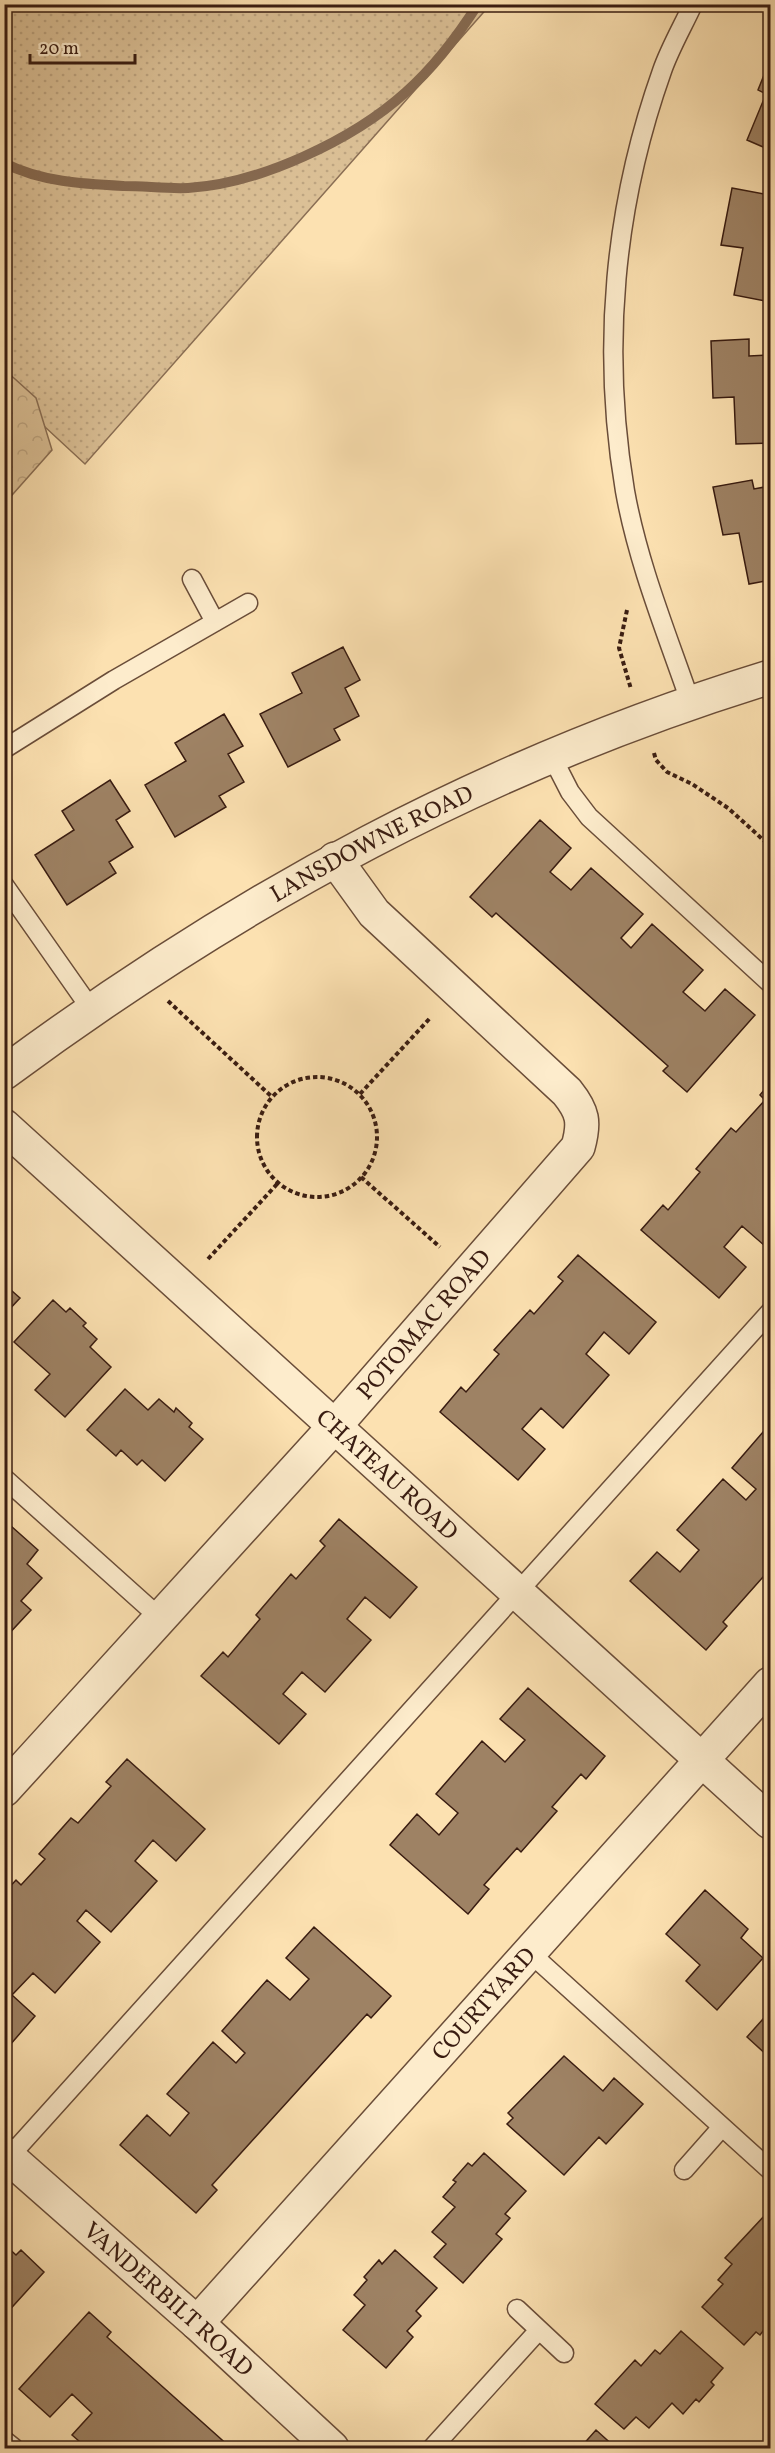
<svg xmlns="http://www.w3.org/2000/svg" width="775" height="2453" font-family="Vollkorn,serif">
<defs>
<pattern id="grass-dots" width="8" height="8" patternUnits="userSpaceOnUse" patternTransform="scale(1.5)"><rect width="8" height="8" fill="#dbc096"/><path d="M2 2h.1M6 6h.1" fill="none" stroke="#bda480" stroke-width="1.8" stroke-linecap="round"/></pattern>
<pattern id="forest-crowns" width="20" height="18" patternUnits="userSpaceOnUse" patternTransform="scale(1.5)"><rect width="20" height="18" fill="#dbc096"/><path d="M2 6a3 3 0 1 1 6 0M12 15a3 3 0 1 1 6 0" fill="none" stroke="#bda480"/></pattern>
<pattern id="water-ripples" width="26" height="14" patternUnits="userSpaceOnUse" patternTransform="scale(1.5)"><rect width="26" height="14" fill="#ba9e7b"/><path d="M2 4q2-2 4 0t4 0M15 11q2-2 4 0t4 0" fill="none" stroke="#988063"/></pattern>
</defs>
<rect width="100%" height="100%" fill="#fce1b1"/>
<filter id="stains"><feTurbulence type="fractalNoise" baseFrequency=".00333" numOctaves="4"/><feColorMatrix values="0 0 0 0 .2 0 0 0 0 .09 0 0 0 0 .02 0 0 0 .5 -.17"/></filter>
<radialGradient id="worn" r=".72"><stop offset=".6" stop-color="#630" stop-opacity="0"/><stop offset="1" stop-color="#630" stop-opacity=".3"/></radialGradient>
<path fill="url(#grass-dots)" stroke="#8a6e54" stroke-width="1.5" d="M4,5H490L85,464L5,390Z"/>
<path fill="url(#forest-crowns)" stroke="#8a6e54" stroke-width="1.5" d="M5,370L36,398L52,450L5,503Z"/>
<path fill="url(#water-ripples)" stroke="#866a51" stroke-width="1.5" d="M35,5V4L132,5C100,10 66,19 35,5Z"/>
<g fill="none" stroke-linecap="round" stroke-linejoin="round">
<path stroke="#866a51" stroke-width="10" d="M4,163C41,182 84,184 124,186C145,186 167,189 188,188C259,184 353,140 406,92C434,67 457,37 478,4"/>
</g>
<path fill="#9e8264" stroke="#391c11" stroke-width="1.5" d="M770,60V150L747,140L766,94L758,90Z
M732,188L770,195L767,212L770,213V302L734,295L743,248L721,245Z
M749,339V356L770,355V443L736,444L734,397L713,398L711,341Z
M752,480L754,489L770,486V580L749,584L739,533L723,535L713,487Z
M343,647L360,680L345,688L359,716L334,729L340,740L288,767L260,714L302,693L292,673Z
M224,714L243,746L228,754L244,782L219,796L226,807L175,837L145,785L186,761L175,743Z
M110,780L130,811L116,820L133,847L109,862L116,873L67,905L35,855L74,830L62,811Z
M540,820L571,848L550,872L571,890L591,868L643,914L621,938L631,948L652,924L703,970L683,992L705,1011L725,989L755,1015L687,1092L663,1071L668,1066L496,913L492,917L470,897Z
M770,1083V1239L765,1246L742,1226L724,1247L746,1267L719,1298L641,1230L663,1205L668,1210L700,1172L696,1169L731,1128L736,1132L765,1100L760,1095Z
M578,1255L656,1322L629,1354L604,1332L586,1354L609,1375L563,1428L541,1408L522,1429L545,1449L518,1480L440,1412L461,1387L466,1392L499,1354L494,1350L530,1310L534,1314L563,1281L558,1277Z
M4,1284L20,1298L4,1315Z
M53,1300L66,1312L70,1308L86,1323L83,1326L97,1339L90,1347L111,1367L65,1417L35,1390L50,1374L14,1342Z
M125,1389L148,1410L159,1399L174,1412L176,1408L192,1423L189,1427L203,1439L165,1481L142,1460L137,1465L121,1450L116,1456L87,1430Z
M770,1424V1569L723,1622L727,1626L706,1650L630,1581L657,1552L680,1572L699,1550L677,1530L723,1479L746,1500L756,1489L732,1468Z
M339,1519L417,1587L390,1618L365,1597L347,1619L371,1640L325,1692L302,1672L283,1694L306,1714L279,1744L201,1676L223,1652L228,1657L260,1619L256,1615L291,1574L296,1579L325,1546L320,1541Z
M11,1526L38,1550L27,1564L42,1578L21,1601L31,1610L4,1639V1533Z
M528,1688L605,1756L586,1779L581,1774L552,1807L557,1811L521,1852L517,1848L484,1885L489,1889L468,1914L390,1845L417,1814L439,1835L458,1813L436,1794L482,1741L505,1762L525,1740L500,1719Z
M127,1759L205,1829L176,1861L153,1840L135,1861L157,1881L111,1932L86,1910L77,1921L100,1942L55,1993L33,1973L12,1995L35,2016L10,2045L4,2040V1893L16,1880L21,1885L45,1859L39,1854L71,1818L78,1823L111,1786L106,1782Z
M705,1890L748,1929L741,1938L763,1958L717,2010L686,1981L700,1965L666,1934Z
M314,1927L391,1996L371,2018L367,2014L212,2185L217,2190L196,2213L120,2145L147,2115L170,2136L189,2113L167,2094L213,2042L236,2063L245,2053L222,2031L267,1980L290,2000L309,1979L286,1958Z
M770,2011V2058L747,2037Z
M564,2056L603,2091L614,2078L643,2104L606,2144L599,2137L564,2175L507,2124L513,2118L508,2113Z
M484,2153L526,2191L505,2214L510,2218L496,2234L502,2239L463,2283L434,2257L446,2244L432,2232L455,2207L443,2197L456,2182L453,2180L468,2163L472,2166Z
M765,2215L770,2220V2322L760,2335L756,2332L744,2345L702,2307L723,2284L718,2280L732,2264L725,2258Z
M4,2244L16,2255L21,2250L44,2272L4,2316Z
M395,2250L437,2288L416,2311L421,2316L407,2331L413,2337L386,2368L343,2330L365,2305L354,2295L367,2280L364,2277L379,2260L382,2264Z
M89,2312L111,2332L107,2337L231,2448H87L72,2435L92,2413L72,2394L50,2417L19,2389Z
M681,2331L723,2368L711,2382L714,2385L699,2402L696,2399L683,2414L672,2403L649,2428L636,2417L624,2429L595,2404L635,2360L641,2366L655,2350L660,2354Z
M596,2430L616,2448H580Z"/>
<g fill="none" stroke-linecap="round" stroke-linejoin="round">
<defs>
<path id="lane" d="M192,579L215,622
M691,704C667,634 638,564 625,491C601,349 614,206 662,71C670,48 683,26 693,4
M4,749L114,680L248,603
M551,755L570,792L589,817L770,983
M4,885L91,1009
M4,1478L159,1617
M529,1952L770,2170
M9,2157L770,1312
M684,2170L722,2127
M517,2309L564,2353
M4,2440L14,2448
M432,2448L539,2330"/>
<g id="street">
<path id="s1" d="M4,1073C242,897 487,764 770,677"/>
<path id="s2" d="M4,1126L770,1822"/>
<path id="s3" d="M4,1790L334,1427L578,1147C585,1122 583,1112 567,1092L374,913L335,859"/>
<path id="s4" d="M4,2153L197,2323L332,2448"/>
<path id="s5" d="M197,2323L770,1684"/>
</g>
</defs>
<use href="#lane" stroke="#6a4d39" stroke-width="21"/>
<use href="#street" stroke="#6a4d39" stroke-width="36"/>
<path stroke="#391c11" stroke-width="4" stroke-dasharray="4.5 3" stroke-linecap="butt" d="M627,610L619,648L631,689
M654,753L656,760L667,772L692,784L728,808L770,846
M168,1001L271,1096
M257 1137a60 60 0 1 1 120 0a60 60 0 1 1-120 0Z
M360,1094L431,1017
M361,1177L440,1247
M208,1259L278,1183"/>
<use href="#lane" stroke="#fdeccc" stroke-width="18"/>
<use href="#street" stroke="#fdeccc" stroke-width="33"/>
</g>
<g text-anchor="middle" stroke-width="5" stroke-linejoin="round" paint-order="stroke">
<g font-size="24" fill="#391c11" stroke="#fdeccc">
<text dy="8" stroke="none"><textPath href="#s1" startOffset="434">LANSDOWNE ROAD</textPath></text>
<text dy="8" stroke="none"><textPath href="#s3" startOffset="627">POTOMAC ROAD</textPath></text>
<text dy="8" stroke="none"><textPath href="#s2" startOffset="518">CHATEAU ROAD</textPath></text>
<text dy="8" stroke="none"><textPath href="#s5" startOffset="429">COURTYARD</textPath></text>
<text dy="8" stroke="none"><textPath href="#s4" startOffset="220">VANDERBILT ROAD</textPath></text>
</g>
</g>
<rect width="775" height="2453" fill="none" stroke="#fce1b1" stroke-width="24"/>
<rect x="6" y="6" width="763" height="2441" fill="none" stroke="#391c11" stroke-width="3"/>
<rect x="12" y="12" width="751" height="2429" fill="none" stroke="#391c11" stroke-width="1.5"/>
<path d="M30 54v9h105v-9" fill="none" stroke="#391c11" stroke-width="3"/>
<text x="39" y="54" font-size="18" fill="#391c11" stroke="#fdeccc" stroke-width="4.5" paint-order="stroke">20 m</text>
<rect width="100%" height="100%" filter="url(#stains)"/>
<rect width="100%" height="100%" fill="url(#worn)"/>
</svg>
